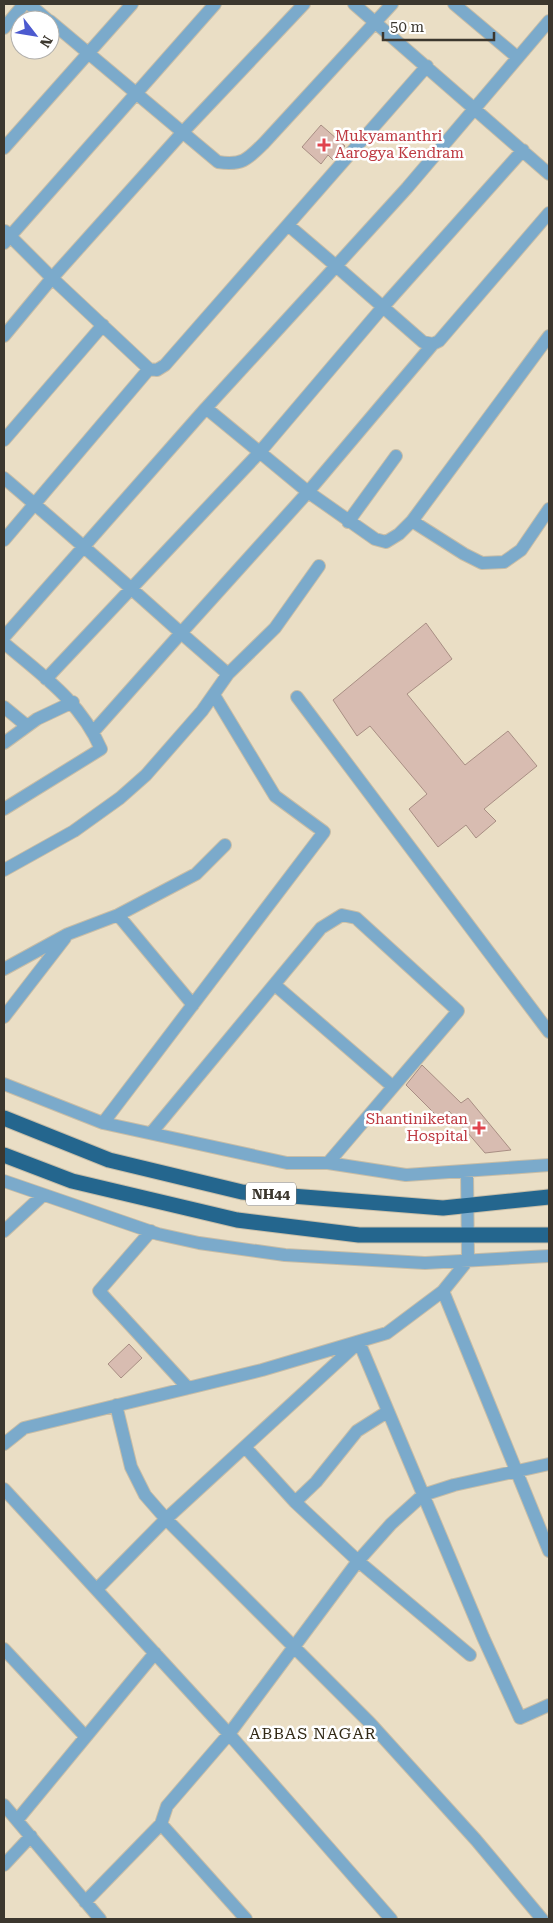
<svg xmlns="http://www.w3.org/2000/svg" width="553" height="1923" font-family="'Roboto Serif',serif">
<rect width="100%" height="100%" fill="#eadec5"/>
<path fill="#d8bcb1" stroke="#a88e83" d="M321,125L345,146L333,160L328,155L321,164L302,147Z
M426,623L452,659L407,694L465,765L508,731L537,766L484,809L496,821L476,838L466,825L438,847L409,809L427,794L370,726L357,736L333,700Z
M422,1065L461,1103L468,1098L511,1150L485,1153L449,1111L441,1120L406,1085Z
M129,1344L142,1358L121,1378L108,1364Z"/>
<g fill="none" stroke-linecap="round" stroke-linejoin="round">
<defs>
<path id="minor" d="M29,4L48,20
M304,4L182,133L52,278L149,369L157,370L165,365L427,66
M354,4L549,174
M454,4L517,57
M50,21L218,162C242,166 248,159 264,143L392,4
M4,28L24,4
M4,148L132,4
M288,225L336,266L407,188L549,21
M4,243L215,4
M4,336L52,278L5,231
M433,344L308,492L375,539L386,542L399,534L412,521L549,336
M206,408L336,266L423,342L433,344L439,341L549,213
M4,440L103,325
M4,478C64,529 123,581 181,633L308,492L206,408L4,637
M412,521L464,554L482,563L504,562L521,550L549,509
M348,522L396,456
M4,540L149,369
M4,643C43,676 80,701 101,749L4,809
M46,679L259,453L382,308L523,150
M297,697L549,1032
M4,707L27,726
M93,732L181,633L228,674
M4,743L37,719L73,702
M4,870L74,831L120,798L146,775L202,711L228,674L275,628L319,566
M118,915L193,1005
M4,969L68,934L118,915L196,874L225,845
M275,985L392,1086
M4,1017L65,938
M4,1084L103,1123L287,1163H328L406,1175L549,1165
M103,1123L324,832L275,796L214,695
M152,1132L321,928L342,915L356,918L458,1011L328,1163
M4,1181L158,1234L199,1243L285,1255L425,1263L549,1256
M4,1231L42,1196
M151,1231L99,1291L188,1388
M443,1291L549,1551
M116,1405L131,1467L145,1495L166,1519L370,1723L476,1840L542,1919
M4,1444L24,1428L262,1370L387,1333L443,1291L468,1260L467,1172
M245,1447L295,1502L358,1561L470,1655
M4,1489L229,1734L391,1919
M295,1502L316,1482L357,1431L387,1412
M97,1589L166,1519L359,1342L483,1637L520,1718L549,1705
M4,1649L85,1736
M4,1805L100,1919
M18,1819L155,1653
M161,1824L246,1919
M4,1865L31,1836
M85,1902L161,1824L167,1806L229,1734L358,1561L391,1524L423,1495L454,1485L549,1464"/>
<path id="highway" d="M4,1118L109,1160L242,1192L443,1208L549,1197
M4,1155L72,1181L237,1220L359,1235H549"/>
</defs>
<use href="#minor" stroke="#c7bda7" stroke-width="14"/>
<use href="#highway" stroke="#c7bda7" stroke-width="17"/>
<use href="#minor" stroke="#7baacb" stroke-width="12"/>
<use href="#highway" stroke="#24668e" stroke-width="15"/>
</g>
<g fill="#e0444e" stroke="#fff" stroke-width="2">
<path d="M321.5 137.5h5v5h5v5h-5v5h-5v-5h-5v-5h5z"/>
<path d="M476.5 1120.5h5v5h5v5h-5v5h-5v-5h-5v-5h5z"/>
</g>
<g text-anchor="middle" stroke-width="5" stroke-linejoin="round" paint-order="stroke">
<rect fill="#fff" stroke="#76736d" stroke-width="1" x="246" y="1182.5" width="50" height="23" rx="4"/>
<g font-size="14" font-weight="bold" fill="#3c372e">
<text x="271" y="1199">NH44</text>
</g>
<g font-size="15" fill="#be3a42" stroke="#fff" text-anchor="start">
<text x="335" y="141">Mukyamanthri<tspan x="335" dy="17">Aarogya Kendram</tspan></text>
<text x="468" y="1124" text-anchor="end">Shantiniketan<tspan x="468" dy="17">Hospital</tspan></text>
</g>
<g font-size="16" letter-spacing="1" fill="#322915" stroke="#fff">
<text x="313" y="1739">ABBAS NAGAR</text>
</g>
</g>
<rect width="553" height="1923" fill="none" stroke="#3c372e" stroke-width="10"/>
<g transform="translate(35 35) rotate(121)"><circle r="24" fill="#ffffff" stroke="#b1afab"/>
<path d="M0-4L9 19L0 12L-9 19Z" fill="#4c5acf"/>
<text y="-8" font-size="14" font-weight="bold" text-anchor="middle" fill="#3c372e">N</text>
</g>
<path d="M383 32v8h111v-8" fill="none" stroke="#3c372e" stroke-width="2.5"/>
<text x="390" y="32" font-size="15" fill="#3c372e" stroke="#ffffff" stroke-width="4" paint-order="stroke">50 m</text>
</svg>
